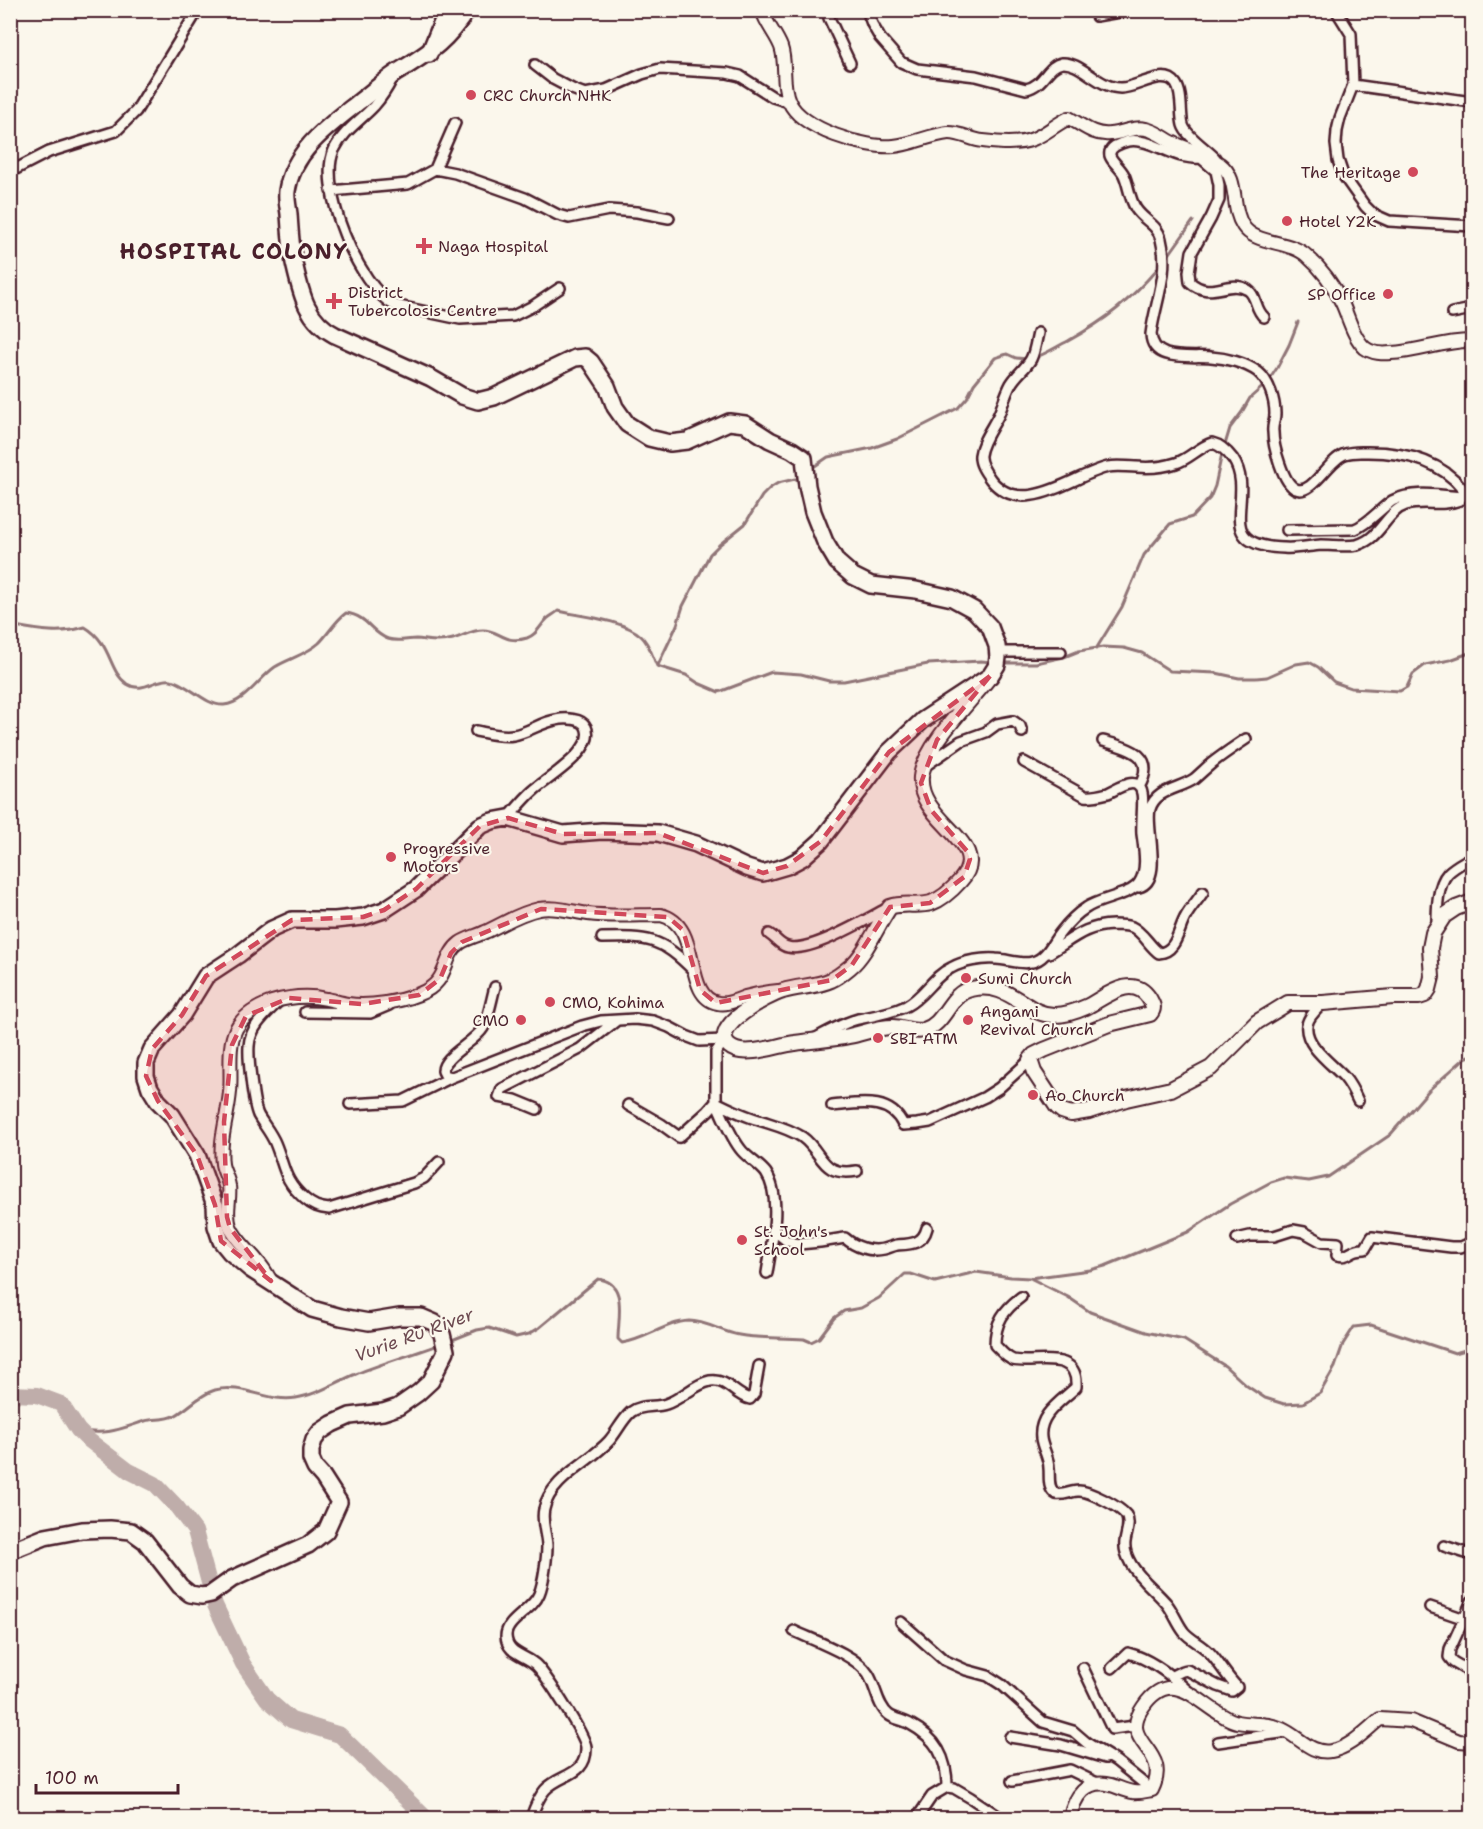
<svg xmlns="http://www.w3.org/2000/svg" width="1483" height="1829" font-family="'Shantell Sans',sans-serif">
<rect width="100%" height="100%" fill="#fbf7ec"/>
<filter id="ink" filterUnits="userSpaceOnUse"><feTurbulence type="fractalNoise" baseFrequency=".0167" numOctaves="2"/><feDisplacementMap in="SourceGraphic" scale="12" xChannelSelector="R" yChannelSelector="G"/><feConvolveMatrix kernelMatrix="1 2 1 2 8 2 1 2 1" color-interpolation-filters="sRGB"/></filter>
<g filter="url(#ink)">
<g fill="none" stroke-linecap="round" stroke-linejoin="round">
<path stroke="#907477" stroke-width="3" d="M1168,256L1193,221
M1034,358C1046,354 1056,347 1068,341C1109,318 1128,302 1159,267
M812,468L828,457L872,448L897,439L958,408L967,398L974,384L995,358L1007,354L1016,358L1028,359
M10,625C37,630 59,635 85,627C112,643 108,671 127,684C143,694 155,678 171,680C189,684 205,706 224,705C245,703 259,678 275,667C288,659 307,654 319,643C329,633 335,621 346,613C368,616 371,633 388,639C397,642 407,639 416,639C429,640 439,643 453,639C463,636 472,630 483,630C500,630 504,645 527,638C538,634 539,626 547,619C550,616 555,614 558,611C581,616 624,620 641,636C650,644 652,656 657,666L686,675L698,683L719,692L772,672L801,674L829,681H844L928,664L981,661L992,662
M1096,649L1122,607L1144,555L1170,524L1192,517L1210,498L1215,486L1221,458L1230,428L1242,412L1250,398L1267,383L1277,368L1289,345L1298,322
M1002,663H1036L1064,657L1079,651L1103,647L1124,648L1142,653L1170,671L1216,673L1239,678H1256L1267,677L1296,664L1309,662L1318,667L1334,682L1351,688L1400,691L1407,687L1413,674L1425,665L1450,660L1472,652
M658,665L677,625L683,606L710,554L719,545L745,524L762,496L770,488L778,483L795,479
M1032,1279L1068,1297L1090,1312L1146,1332L1184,1340L1225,1366L1247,1386L1265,1398L1284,1404L1303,1403L1320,1393L1335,1367L1343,1344L1354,1327L1371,1325L1455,1353L1472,1348
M447,1342L477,1330L489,1328L516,1337L529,1334L539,1328L598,1279C628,1282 618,1317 618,1339L622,1343C645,1340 666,1322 689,1321C706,1321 722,1332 739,1335C760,1339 783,1337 804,1339L811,1342L819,1338L834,1318L844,1311L861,1308L879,1298L905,1274H911L935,1282L976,1272L1011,1277L1030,1278L1090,1270L1105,1266L1188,1232L1230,1204L1271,1182L1284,1178L1309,1181L1328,1177L1390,1135L1429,1090L1465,1058L1472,1055
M78,1430C106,1436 120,1429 145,1421C156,1418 166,1421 176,1415C190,1407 199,1395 215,1390C242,1383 269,1403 296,1398C317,1395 336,1382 356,1374C383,1363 411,1355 438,1345"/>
<path stroke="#bfadaa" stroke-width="16" d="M10,1394L37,1395L61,1404L78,1430L86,1438L129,1471L155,1484L177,1507L195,1531L215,1605L243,1664L267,1699L291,1720L340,1735L426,1818"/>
<defs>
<path id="minor" d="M829,10V18L850,63
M867,10L872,24L880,38L901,62L917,69L976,76L1026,89C1045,85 1046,66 1062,63C1080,61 1099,88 1120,88C1136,89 1164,67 1176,84C1183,94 1180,114 1183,125C1186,136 1207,149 1215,158
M1093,10L1096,16L1131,10
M1336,10L1351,34L1353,85L1472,102
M535,65L553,79L572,89L585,94L606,90L642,74L660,69L727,73L740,76L773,97L789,102
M392,79C387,89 381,98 374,106C360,121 343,131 334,150C317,187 359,287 394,305L460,319L513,316L533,306L560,288
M1353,85L1340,118L1337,131L1336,144L1338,160L1343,175L1365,206L1373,214L1389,221L1472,226
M1201,158L1216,171L1219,185V200L1211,218L1192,252L1189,272L1190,282C1211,301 1228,278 1248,290C1257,296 1255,310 1264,317
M435,169L455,123
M10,172L49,152L116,131L136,111L198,10
M331,191L408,184L435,169L455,173L525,198L558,215L569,218L609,210L637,212L669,218
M1452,313L1472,309
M1038,333C1036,341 1035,351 1031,359C1026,368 1016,375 1011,384C1006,393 1003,404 999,414C993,427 982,440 980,455C979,464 986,473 991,480C1023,519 1073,475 1108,467C1118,465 1126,467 1136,467C1148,468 1164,467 1176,463C1189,459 1199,447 1212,443C1221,445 1227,451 1233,459C1258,497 1208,546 1284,548C1297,549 1309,546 1321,545C1333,545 1345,547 1357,545C1363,543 1369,540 1373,536C1384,526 1392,509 1406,505C1424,500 1442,507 1460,500L1463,495V489C1440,460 1402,452 1368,452C1361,452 1353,451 1345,454C1329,459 1312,496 1296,489C1283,484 1273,445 1273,432C1272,426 1275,420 1275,414C1275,400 1269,381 1258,372C1246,363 1226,358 1211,357C1190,355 1152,363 1151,334C1155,302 1170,272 1161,239C1157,224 1144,221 1136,209C1129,198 1129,186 1124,175C1119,164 1101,156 1115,146C1119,144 1124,142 1128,141C1155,137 1175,164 1207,157
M1287,530L1355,529C1369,523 1379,510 1392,501C1412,490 1441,495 1462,497
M997,652H1061
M476,731C487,733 501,737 513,735C528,733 541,722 556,720C565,718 582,718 586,727C597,750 547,778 533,791C524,799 516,809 508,818
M1103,741C1127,748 1158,754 1139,787
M925,766L961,741L986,732L997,724L1013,721L1020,726L1022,732
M1139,887C1164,880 1145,828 1150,809C1156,789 1180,789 1194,779C1200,774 1206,768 1212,763C1222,755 1234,747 1246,739
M1437,925C1437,909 1437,885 1448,873C1455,866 1464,862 1472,857
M769,934C776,938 780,946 788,947C810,953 867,919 888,908
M602,938C649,937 660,937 694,971
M1049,953C1073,939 1084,926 1113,925C1119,925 1126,925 1132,927C1143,932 1149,946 1159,953C1177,952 1178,929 1186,916C1191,907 1198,900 1203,892
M279,1001C266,1014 250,1027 249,1046C248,1059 253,1104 258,1115C263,1124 271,1133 275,1143C285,1167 283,1180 305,1199C313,1206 319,1208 329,1209L414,1183L424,1178L439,1162
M1323,1003C1317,1009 1308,1017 1307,1025C1304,1045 1332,1064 1344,1077C1350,1084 1354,1092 1358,1101
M305,1012L370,1013L389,1005
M816,1038C829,1031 843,1023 858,1019C874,1016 891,1013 906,1006C924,997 933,976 951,968C963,961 982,958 996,959C1007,959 1020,965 1032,962C1046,959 1052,943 1060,933C1067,924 1076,914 1086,908C1100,898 1130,896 1139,883C1148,870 1144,849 1142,834C1141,822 1144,801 1142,793C1138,774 1117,789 1108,793C1100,795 1093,797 1085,796L1024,762
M725,1040L716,1052V1102C730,1109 744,1116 759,1120C774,1125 788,1128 802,1137C824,1153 820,1177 857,1171
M452,1077L445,1075L443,1071C442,1057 475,1042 483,1028C488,1020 492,997 495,987
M350,1104L403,1101L452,1077L582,1026L601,1021L635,1019L653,1021L669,1027L686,1036L699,1041L725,1040
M628,1105L661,1124L679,1137L708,1111L716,1102C724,1118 730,1137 742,1151C749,1159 760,1165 766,1173C783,1198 771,1246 767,1273
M832,1106C857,1104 890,1096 903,1125L917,1124L930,1122L985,1097L999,1088L1030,1060
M537,1109L515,1100L499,1097L502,1089L580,1049L616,1021
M773,1230L787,1241L799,1244L820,1242L845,1238C855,1247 870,1252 884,1249C889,1248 892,1246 897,1245C911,1244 923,1244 927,1228
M1237,1239L1250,1236H1274L1293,1230L1304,1232L1322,1242L1338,1243L1337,1255C1347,1258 1349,1252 1357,1250C1360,1249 1362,1249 1365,1249L1372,1237L1451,1247H1461L1472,1242
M1021,1297C1004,1310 995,1322 995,1345C1001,1351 1005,1357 1013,1360C1034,1365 1079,1348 1076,1387C1062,1401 1038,1414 1041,1438C1042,1448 1049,1457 1049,1468C1050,1476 1047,1489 1056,1494C1062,1496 1072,1491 1078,1491C1088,1490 1120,1507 1126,1515C1131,1524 1126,1533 1125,1542C1124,1549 1127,1557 1131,1564C1140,1579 1156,1591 1167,1604C1174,1613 1177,1623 1184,1632C1191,1640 1201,1644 1209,1652C1219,1662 1226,1676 1237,1687L1232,1691L1218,1686L1187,1670L1182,1671L1172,1676
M1444,1546L1472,1555
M1472,1601L1450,1649L1449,1657L1453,1662L1472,1673
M1430,1607L1465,1619
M901,1622L944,1660L966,1670L988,1676L1002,1685L1043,1722L1073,1731L1087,1743L1116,1761L1152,1790
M794,1631C815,1641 856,1655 868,1674C876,1686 877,1706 889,1715C894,1719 903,1720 910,1724C936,1738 947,1757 947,1787
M1083,1668L1112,1729L1135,1726
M1112,1668L1128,1653C1151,1659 1171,1675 1188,1691
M1010,1737L1061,1745L1105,1758
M1218,1742L1288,1732
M1012,1781L1070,1770L1097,1783
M531,1818C534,1809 538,1798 545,1790C560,1773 587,1777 586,1747C585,1735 547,1677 537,1666C527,1655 507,1655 506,1636C506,1620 533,1610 539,1594C544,1582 547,1557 547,1545C546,1532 541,1521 544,1509C550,1479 590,1462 609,1441C617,1432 622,1420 631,1412C641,1404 655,1408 666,1404C682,1399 694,1384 710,1381C727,1378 735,1396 750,1399L754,1394L759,1366
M917,1818L932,1796L947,1787L954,1788L971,1798L1001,1818"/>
<path id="tertiary" d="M762,10C766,24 776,34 781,47C787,64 781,84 789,101C800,129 866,149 894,146C913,144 930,135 948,133C959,132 972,140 983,141C999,143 1018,145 1033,139C1046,134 1056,124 1069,118C1082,125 1094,136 1110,134C1122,133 1134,126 1146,129C1157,131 1165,139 1174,143C1190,150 1206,153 1220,164C1240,179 1230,207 1243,226C1255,245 1290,240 1307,256C1322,269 1334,286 1342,303C1349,318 1353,337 1365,348C1372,353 1383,354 1391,353C1419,352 1445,340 1472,341
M271,1281C267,1274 263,1267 258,1262C249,1250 235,1240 230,1226C225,1213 231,1199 229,1186C228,1178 223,1171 222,1164C219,1140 228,1116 230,1092C232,1072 227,1047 236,1029C243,1016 258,1007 272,1002C289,997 308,995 326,999C333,1000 340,1003 348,1004C370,1007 399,1002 419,994C451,982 441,957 460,943C467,938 477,936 485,932C503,924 519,913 539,909C556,906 572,912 588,914C612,917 637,915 661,915C703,925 682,997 718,1003C728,1005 736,1000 745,997C756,994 767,992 778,991
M1070,1818C1074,1797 1086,1778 1111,1785C1118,1787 1126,1791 1133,1792C1139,1793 1146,1791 1152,1790C1173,1748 1117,1744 1143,1707C1175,1660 1204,1713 1237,1722C1252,1725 1268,1722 1282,1729C1298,1736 1312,1755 1331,1751C1350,1748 1366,1730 1380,1719L1411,1721L1459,1741L1472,1742"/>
<path id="secondary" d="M987,680C968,704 924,747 921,777C917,822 995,843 960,881C952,890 942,899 931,903C918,907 903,902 890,907C877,925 866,954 850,967C844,972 838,977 831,980C816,987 799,986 783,991C769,995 708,1027 729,1046C743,1059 777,1045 795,1043C813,1040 831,1040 849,1036C864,1033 877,1027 893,1027C903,1027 915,1033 924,1030C946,1024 949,993 971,989C1011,980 1025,1016 1055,1015C1064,1015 1077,1011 1086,1007C1103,999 1132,972 1149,998C1153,1005 1155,1008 1150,1014L1109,1024L1044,1050L1034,1055L1030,1060L1034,1072L1057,1107L1062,1111L1071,1114L1089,1111L1126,1099L1171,1089L1211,1068L1257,1022L1288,1003H1323L1393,997H1419L1425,995L1429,989L1432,977L1430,948L1433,933L1444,916L1456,908L1472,902"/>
<path id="primary" d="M429,54L447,10"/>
<path id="trunk" d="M10,1551L45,1537L82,1530L110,1529L131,1531L145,1541L180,1586L190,1594L202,1596L211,1594L232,1579L308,1545L326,1531L339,1502L323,1477L315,1468L311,1459V1450L314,1440L320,1432L332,1424L350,1416L383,1412L398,1407L418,1393L431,1381L446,1351L442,1334L435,1323L421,1317H399L369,1322L341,1317L312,1309L250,1269L230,1252L221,1241L216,1226L215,1205L197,1155L172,1115L158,1101L150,1088L146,1076V1063L152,1049L182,1015L206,976L238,955L272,929L292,920H335L363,917L384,910L416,889L480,826L492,821L508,818L563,834L602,831L658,833L696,844L747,868L763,873L787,866L802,858L821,841L889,752L923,720L990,676L997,665L998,657L997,646L990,627L974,610L952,598L916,590L871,585L853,576L837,562L825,542L813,512L807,486L804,458L792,450L770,440L745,424L729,422L687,441L670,443L649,438L627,424L615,407L607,386L591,362L585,357L575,358L494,397L478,401L462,396L431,378L335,335C306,320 301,293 294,263C291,247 290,230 289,214C288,206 286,198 287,191C293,150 330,125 360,101C372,92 384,81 396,73C429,52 445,44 467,10"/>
</defs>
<use href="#minor" stroke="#4a1f2b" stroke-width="14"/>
<use href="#tertiary" stroke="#4a1f2b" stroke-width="16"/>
<use href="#secondary" stroke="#4a1f2b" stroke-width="18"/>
<use href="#primary" stroke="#4a1f2b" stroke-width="20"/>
<use href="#trunk" stroke="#4a1f2b" stroke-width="20"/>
<use href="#minor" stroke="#fbf7ec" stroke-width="9"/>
<use href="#tertiary" stroke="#fbf7ec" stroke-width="12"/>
<use href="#secondary" stroke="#fbf7ec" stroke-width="14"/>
<use href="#primary" stroke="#fbf7ec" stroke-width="15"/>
<use href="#trunk" stroke="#fbf7ec" stroke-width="15"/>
</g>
</g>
<path fill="#d1495b" fill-opacity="0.2" stroke="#d1495b" stroke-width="4.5" stroke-dasharray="12 8" stroke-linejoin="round" d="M990,676L937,740L921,783L931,810L967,851L970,859L964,877L930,903L890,907L852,965L832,980L716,1003L700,990L683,930L668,917L541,909L462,942L451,953L440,979L419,995L362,1004L289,998L246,1016L232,1045L224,1122L227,1217L230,1228L271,1281L221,1241L215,1205L197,1155L158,1101L146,1076L152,1049L182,1015L206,976L292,920L363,917L384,910L416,889L480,826L508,818L563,834L658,833L763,873L787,866L821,841L889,752Z"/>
<g fill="#d1495b" stroke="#fbf7ec" stroke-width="2">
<circle cx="471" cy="95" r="6"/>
<circle cx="1413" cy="172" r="6"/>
<circle cx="1287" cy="221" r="6"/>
<path d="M421 237h6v6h6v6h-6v6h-6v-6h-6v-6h6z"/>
<circle cx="1388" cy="294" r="6"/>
<path d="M331 292h6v6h6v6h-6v6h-6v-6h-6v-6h6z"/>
<circle cx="391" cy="857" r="6"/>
<circle cx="966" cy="978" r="6"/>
<circle cx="550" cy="1002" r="6"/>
<circle cx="521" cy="1020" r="6"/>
<circle cx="968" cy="1020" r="6"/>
<circle cx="878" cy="1038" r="6"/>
<circle cx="1033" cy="1095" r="6"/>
<circle cx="742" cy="1240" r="6"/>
</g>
<g text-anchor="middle" stroke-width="4.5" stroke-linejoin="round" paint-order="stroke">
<g font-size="16" fill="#4a1f2b" stroke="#fbf7ec" text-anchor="start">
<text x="483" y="101">CRC Church NHK</text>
<text x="1401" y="178" text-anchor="end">The Heritage</text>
<text x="1299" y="227">Hotel Y2K</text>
<text x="438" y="252">Naga Hospital</text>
<text x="348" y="298">District<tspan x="348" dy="18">Tubercolosis Centre</tspan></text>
<text x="1376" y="300" text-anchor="end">SP Office</text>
<text x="403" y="854">Progressive<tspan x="403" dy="18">Motors</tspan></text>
<text x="978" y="984">Sumi Church</text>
<text x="562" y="1008">CMO, Kohima</text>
<text x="980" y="1017">Angami<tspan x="980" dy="18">Revival Church</tspan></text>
<text x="509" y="1026" text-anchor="end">CMO</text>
<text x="890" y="1044">SBI ATM</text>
<text x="1045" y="1101">Ao Church</text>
<text x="754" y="1237">St. John's<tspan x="754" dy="18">School</tspan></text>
</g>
<g font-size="18" font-style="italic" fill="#6d4a51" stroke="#fbf7ec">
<text transform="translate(414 1335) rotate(-20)" y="6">Vurie Ru River</text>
</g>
<g font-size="22" font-weight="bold" letter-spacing="1.5" fill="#4a1f2b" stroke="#fbf7ec">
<text x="234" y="259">HOSPITAL COLONY</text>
</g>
</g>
<rect width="1483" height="1829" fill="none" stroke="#fbf7ec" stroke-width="36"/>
<rect x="18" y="18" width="1447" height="1793" fill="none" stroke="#4a1f2b" stroke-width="2" filter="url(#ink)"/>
<path d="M36 1784v9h142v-9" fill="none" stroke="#4a1f2b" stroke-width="3"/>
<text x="45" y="1784" font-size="18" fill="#4a1f2b" stroke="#fbf7ec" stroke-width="4.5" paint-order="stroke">100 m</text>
</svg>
